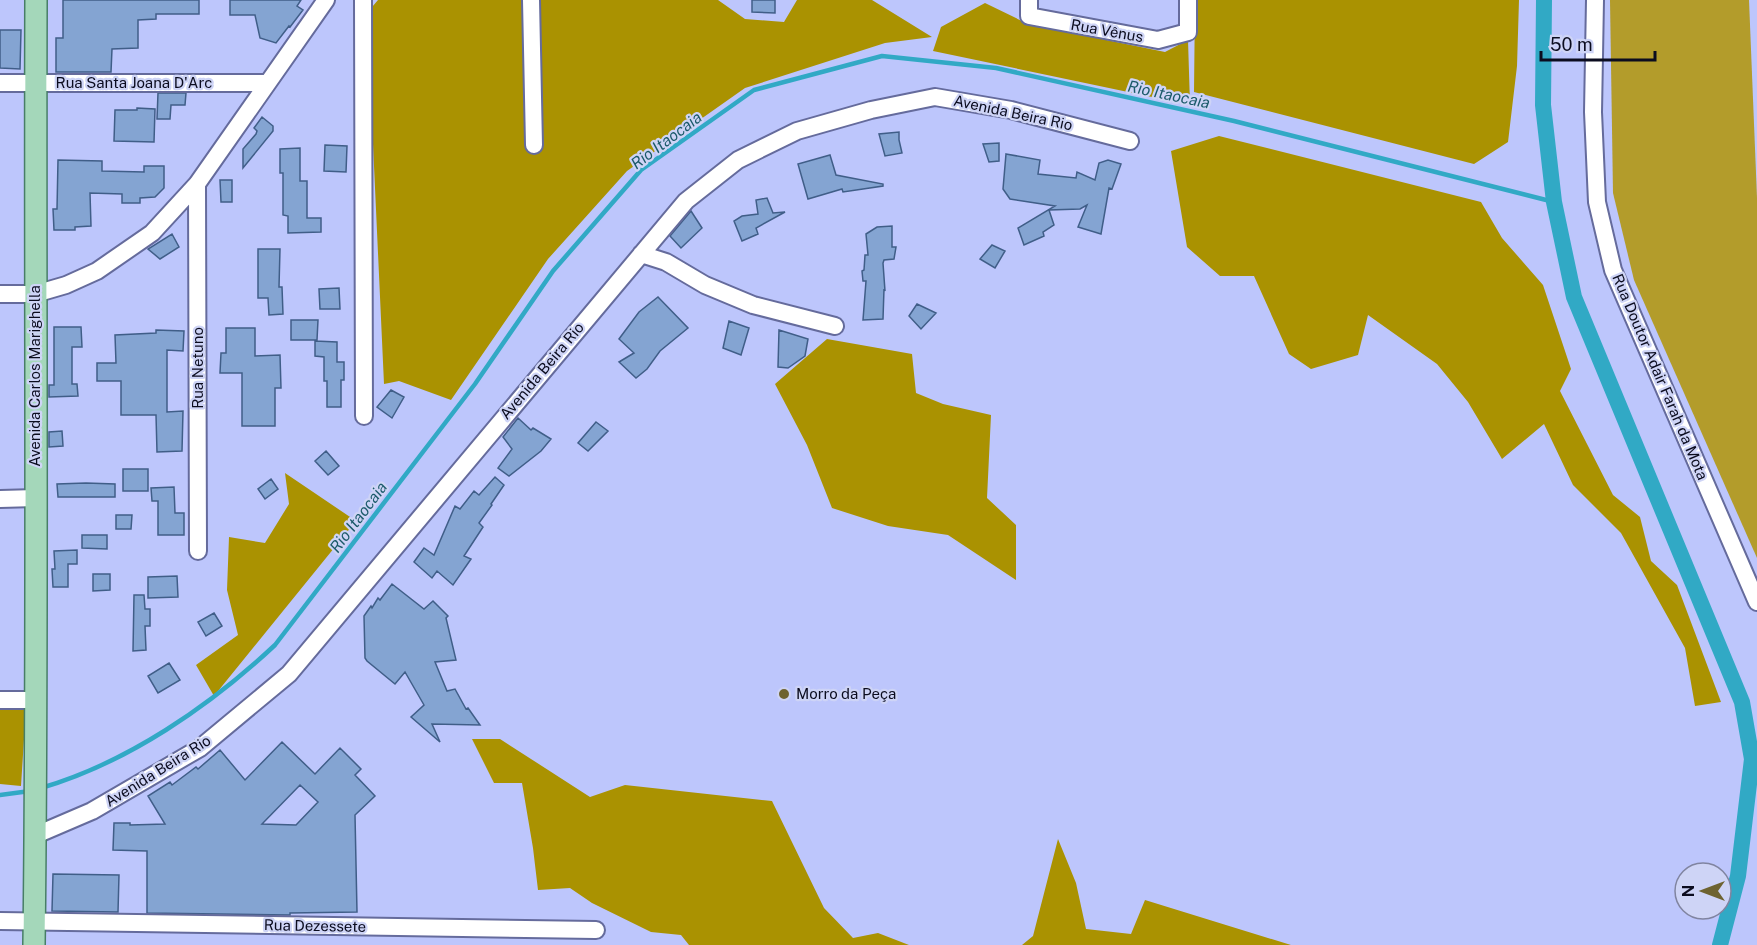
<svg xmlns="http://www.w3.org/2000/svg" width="1757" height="945" font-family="'Public Sans',sans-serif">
<rect width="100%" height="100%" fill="#bdc6fc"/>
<path fill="#b39c2b" d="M1610,0H1749L1757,198V558L1634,280L1613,193Z"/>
<path fill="#aa9201" d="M378,0H718L745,19L784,22L797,0H872L932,37L885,43L745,88L627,171L548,259L451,400L399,381L384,384L367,13Z
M1195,0H1519L1517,66L1508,142L1474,164L1194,92Z
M985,3L1028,24L1165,52L1188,40L1190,105L933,51L941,27Z
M1219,136L1481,202L1502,238L1543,285L1571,369L1560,391L1613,495L1640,517L1651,561L1677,585L1721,702L1695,706L1685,648L1621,533L1573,485L1544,424L1502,459L1468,402L1437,364L1368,315L1358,355L1311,369L1289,354L1254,276H1220L1187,247L1171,151Z
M827,339L912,354L916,393L943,404L991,415L987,498L1016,525V580L948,535L888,526L832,508L807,445L775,384Z
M285,473L356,521L214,696L196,665L238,635L227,590L229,537L265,543L289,504Z
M26,708L21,786L0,784V709Z
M472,739H500L590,797L625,785L772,801L824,908L853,938L878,933L909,945H689L681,935L651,932L592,903L570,888L538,890L533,848L522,783H494Z
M1058,839L1076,883L1086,929L1131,934L1145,900L1291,945H1022L1033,936Z"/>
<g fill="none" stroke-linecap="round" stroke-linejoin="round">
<path stroke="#31a9c5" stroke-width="4.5" d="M41,788C127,763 210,706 275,645L475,384L553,271L641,170L754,90L882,56L996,68L1234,121L1554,202
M0,795L30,791"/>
<path stroke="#31a9c5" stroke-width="16" d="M1544,0L1543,105L1554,202L1574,297L1742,702L1752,759L1738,876L1720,945"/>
</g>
<path fill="#84a4d2" stroke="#405e88" stroke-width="1.5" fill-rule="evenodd" d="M63,0H199V14H156V19L138,20V48L112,49L111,72H56V38H63Z
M230,0H301L297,6L303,10L290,27L289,26L276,43L260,38L255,15H230Z
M752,0H775V13L752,12Z
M0,30H21L20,69L0,68Z
M158,93H186L185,105H171L170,119H157Z
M137,108L155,109L154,142L114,141L115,110H137Z
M262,117L273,126V131L243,168V149L256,134L257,131L254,128Z
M899,132V140L902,153L885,156L879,134Z
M999,143V161L989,162L983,144Z
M325,145L347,146L346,172L324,171Z
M300,148V181H307V218H321V232L288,233V216L283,215V173H280V149Z
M1006,154L1040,160L1038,174L1076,178L1077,172L1095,180L1099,163L1108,160L1121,164L1112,189L1109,188L1101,234L1078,227L1087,205L1080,209L1049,210L1054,225L1043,232L1044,236L1024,245L1018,228L1055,206L1010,199L1003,189Z
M830,155L836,175L883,184V186L843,192L842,189L808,199L798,164Z
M58,160L102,161V171L144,172V166H164V188L155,197L140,198V203H122V194L90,193L91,226L75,227V230H54L53,209H57Z
M220,180H232V202H221Z
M767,198L773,213L785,212L756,228L758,234L742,241L734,221L742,216L758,214L756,200Z
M691,211L702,228L681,248L670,236Z
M892,226V247H896L894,259L884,260L883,263L885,291L884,289L883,319L863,320L866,281H863L862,271L864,270L865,255H868L866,234L877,227Z
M172,234L179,247L160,259L148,249Z
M992,245L1005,251L995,268L980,259Z
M258,249H280L279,287H282L283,314L269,315L268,298H258Z
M339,288L340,309H320L319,289Z
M658,297L688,328L660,351L647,369L636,378L619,362L634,353L619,339L639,312Z
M917,304L936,313L921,329L909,316Z
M291,320H318L317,340H291Z
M729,321L749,328L741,355L723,348Z
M54,327H81L82,347H72V384H77L78,396L49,397V385H54Z
M226,328H255V356L280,355L281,388H275V426H242V373H220L221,353H226Z
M156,330L184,331L183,351L167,350V412L183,411L182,451L157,452L156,415H121V381H97V363H116L115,335L156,333Z
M779,330L808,339L805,356L788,368L778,367Z
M315,341L337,342V362H344V380H341V407H327V381H324V357L315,356Z
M391,390L404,397L392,418L377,407Z
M518,418L531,430L533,428L551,439L541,451L509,476L498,468L512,449L503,437Z
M596,422L608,431L588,451L578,443Z
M62,431L63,446L49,447V432Z
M326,451L339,466L328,475L315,461Z
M123,469H148V491H123Z
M495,477L504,485L491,504L492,505L479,523L483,527L464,556L471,559L453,585L437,571L432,578L414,562L424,548L434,555L455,506L460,509L474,491L479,495Z
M271,479L278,489L265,499L258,489Z
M86,483L115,484V497H58L57,484Z
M174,487L175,513H184V535H158V501H152L151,488Z
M116,515H132L131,529H116Z
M82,535H107V549L82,548Z
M77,550V564H68V587H53L52,569H55L54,551Z
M93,574H110V590L93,591Z
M177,576L178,597L148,598V577Z
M392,584L424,609L433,601L448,616L446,618L456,660L435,662L447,691L455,689L466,709L468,708L480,725L432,724L440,742L411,717L424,705L405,672L395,684L367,661L365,658L364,616L371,606L372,608L378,598L380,600Z
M134,595H144L145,609H150V626H145L146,650L133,651Z
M214,613L222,626L206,636L198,622Z
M169,663L180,680L158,693L148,676Z
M282,742L315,774L340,748L361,769L355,775L375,796L355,815L357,912L290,913V915L147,913V851L113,850L114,823H130V825L165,824L148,796L170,782L172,785L196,767L198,769L220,750L245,780ZM300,785L318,802L296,825L262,824Z
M53,874L119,875L118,912L52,911Z"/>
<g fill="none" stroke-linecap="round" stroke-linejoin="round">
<defs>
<path id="minor" d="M363,0L364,416
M531,0L534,145
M1029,0V16L1158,40L1188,32V0
M1595,0L1593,112L1597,202L1613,270L1757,602
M0,83H267
M197,184L198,551
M641,254L666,262L705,285L753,305L835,326
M0,294H35L66,285L97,271L152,233L197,184L326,0
M0,499L36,498
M0,700H37
M36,835L92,811L200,748L289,674L686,201L738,160L797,131L871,110L935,97L1011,110L1130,141
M0,921L596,930"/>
<path id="major" d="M34,945C38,630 35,315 36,0"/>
</defs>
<use href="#minor" stroke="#656b9c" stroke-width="20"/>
<use href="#major" stroke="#477e66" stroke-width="24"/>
<use href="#minor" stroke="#fff" stroke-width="16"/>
<use href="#major" stroke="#a4d7ba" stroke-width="21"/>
</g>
<circle fill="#6e6330" stroke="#ced4f6" stroke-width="2" cx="784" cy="694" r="6"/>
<g text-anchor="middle" stroke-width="4.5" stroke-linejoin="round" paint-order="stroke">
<g font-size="15" fill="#0b0c1f" stroke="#ced4f6">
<text transform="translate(1107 31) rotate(10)" y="5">Rua Vênus</text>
<text x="134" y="88">Rua Santa Joana D'Arc</text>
<text transform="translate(1013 113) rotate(12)" y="5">Avenida Beira Rio</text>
<text transform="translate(198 368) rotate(-90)" y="5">Rua Netuno</text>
<text transform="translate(542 371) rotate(-50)" y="5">Avenida Beira Rio</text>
<text transform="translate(35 376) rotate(-90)" y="5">Avenida Carlos Marighella</text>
<text transform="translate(1660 377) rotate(67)" y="5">Rua Doutor Adair Farah da Mota</text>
<text transform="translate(158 771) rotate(-32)" y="5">Avenida Beira Rio</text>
<text transform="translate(315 926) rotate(1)" y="5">Rua Dezessete</text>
</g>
<g font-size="15" fill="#0b0c1f" stroke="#ced4f6" text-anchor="start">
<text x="796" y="699">Morro da Peça</text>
</g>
<g font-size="16" font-style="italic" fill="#1b5a6a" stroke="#ced4f6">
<text transform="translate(1169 94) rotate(12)" y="6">Rio Itaocaia</text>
<text transform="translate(666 140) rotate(-37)" y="6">Rio Itaocaia</text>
<text transform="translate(358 517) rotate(-53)" y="6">Rio Itaocaia</text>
</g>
</g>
<g transform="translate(1703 891) rotate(270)"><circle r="28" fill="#ced4f6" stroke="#8084a0" stroke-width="1.5"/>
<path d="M0-4.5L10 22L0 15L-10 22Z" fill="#6e6330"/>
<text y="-9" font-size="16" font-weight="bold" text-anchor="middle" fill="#0b0c1f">N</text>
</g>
<path d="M1541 51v9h114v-9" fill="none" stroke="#0b0c1f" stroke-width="3"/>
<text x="1550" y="51" font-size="18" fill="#0b0c1f" stroke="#ced4f6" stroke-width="4.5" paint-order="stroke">50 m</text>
</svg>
